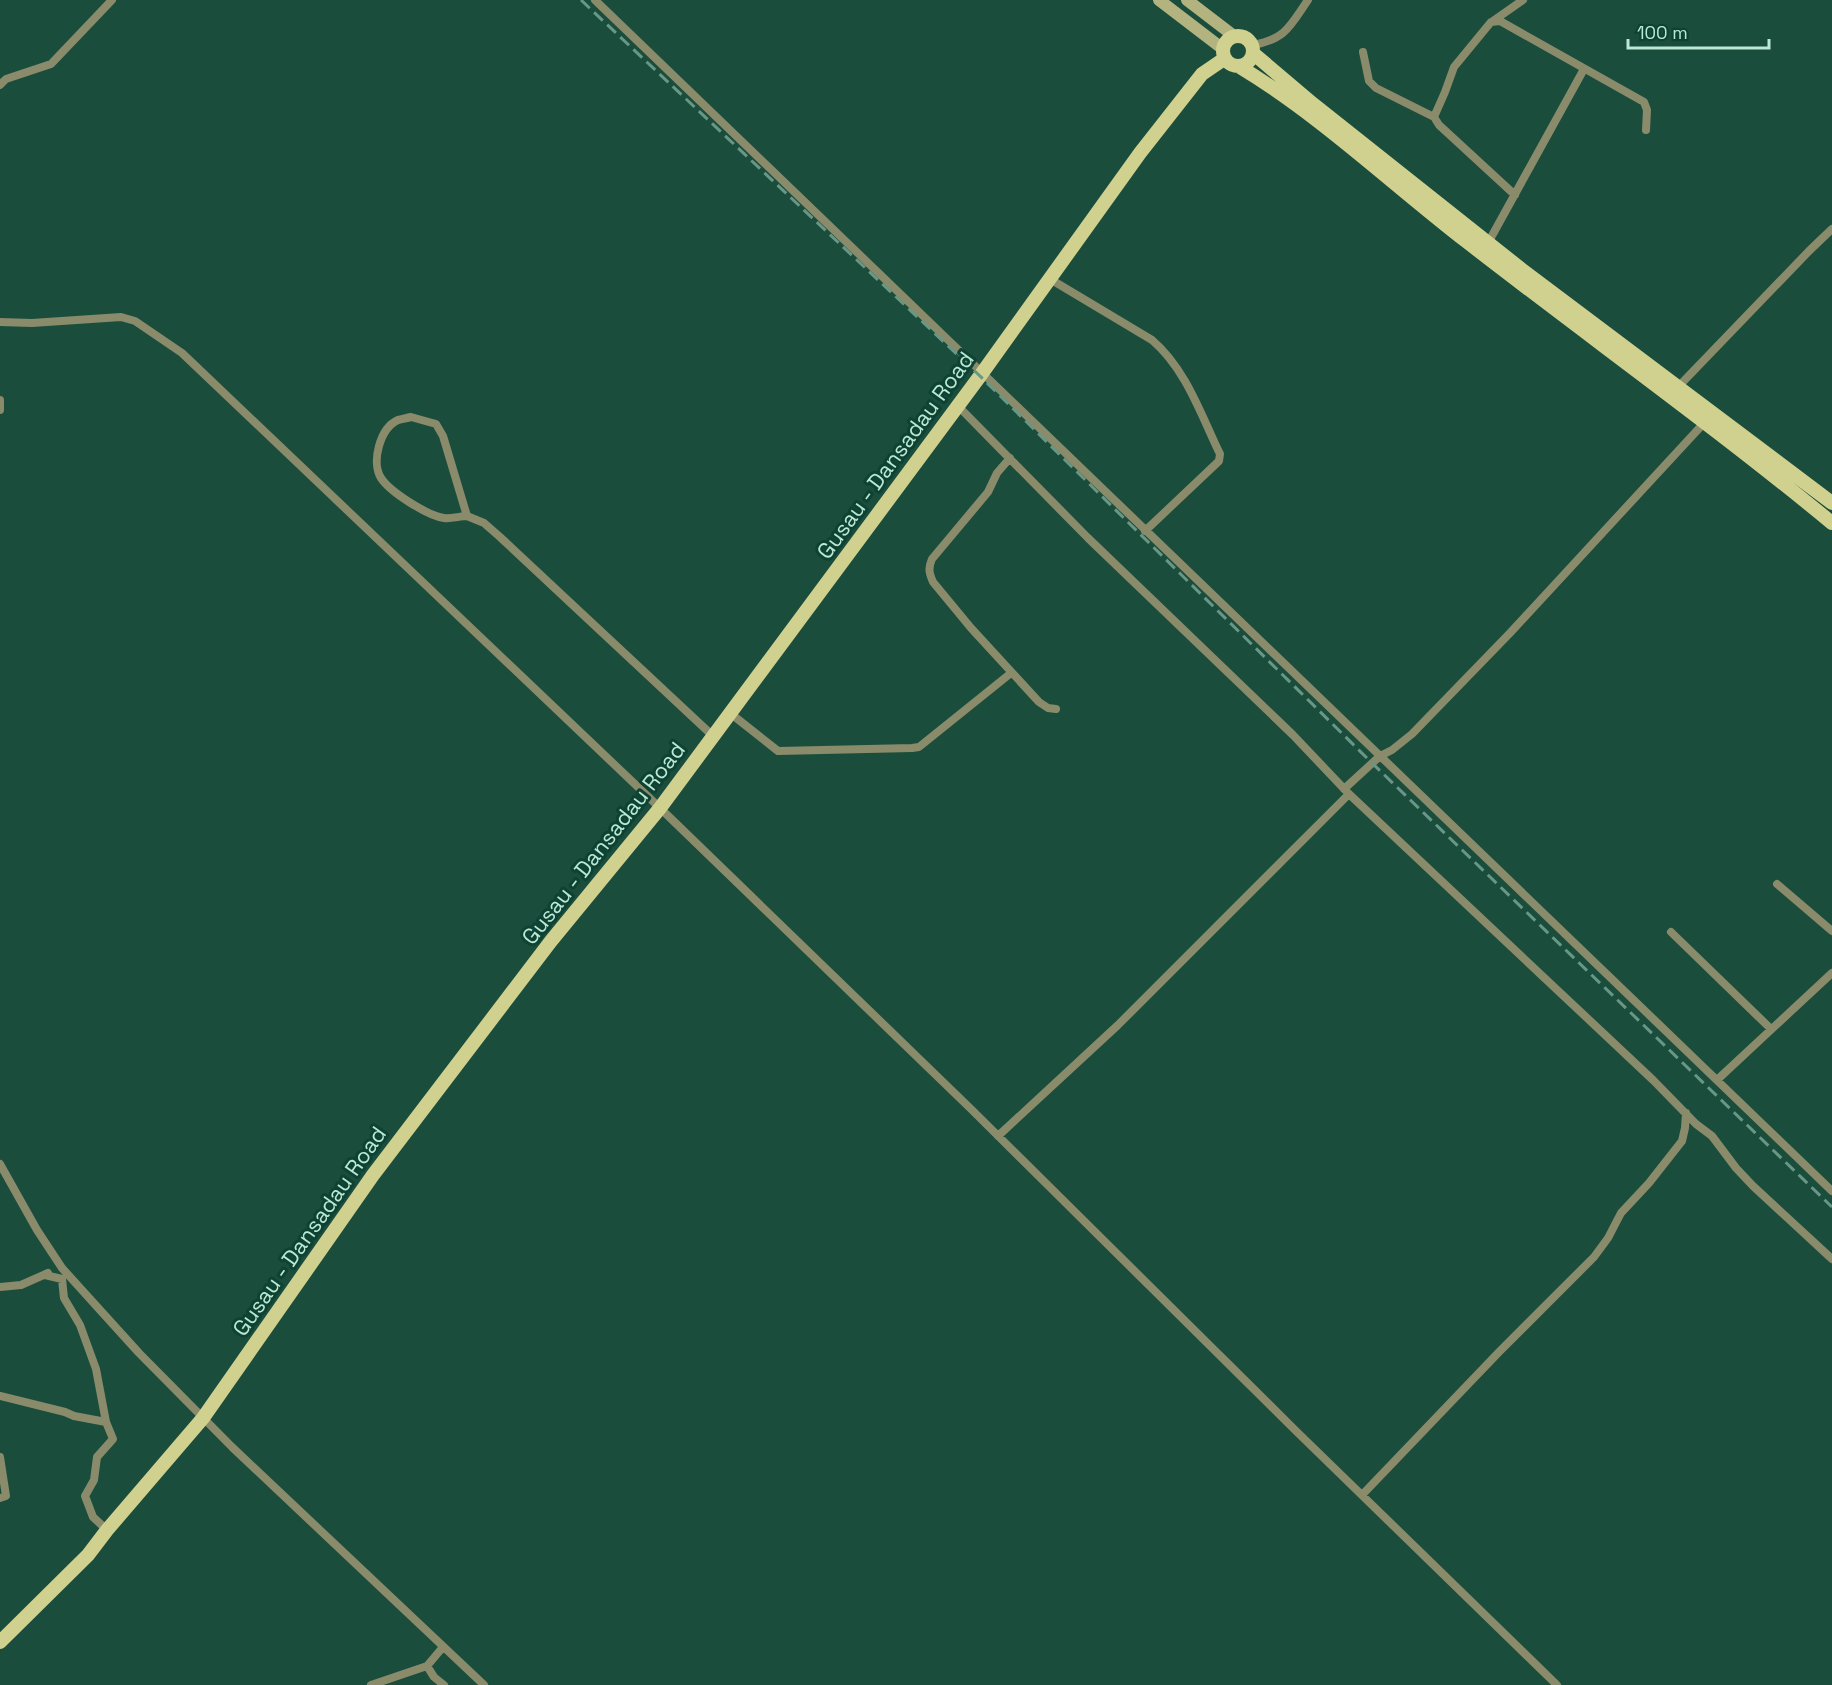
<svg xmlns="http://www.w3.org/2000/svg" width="1832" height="1685" font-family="'Space Grotesk',sans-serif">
<rect width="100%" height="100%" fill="#1b4d3d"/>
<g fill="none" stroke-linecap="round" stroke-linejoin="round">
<path stroke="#8a8b6b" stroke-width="8" d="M595,0L1832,1191
M1493,21L1523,0
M1253,45C1286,39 1290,26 1308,0
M1363,52L1369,81L1376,88L1434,117
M0,85L6,79L51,64L112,0
M1515,195L1439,125L1434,117L1445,92L1454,67L1491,22L1500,21L1644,102L1647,110L1646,130
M1488,243L1584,69
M1050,279L1152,340C1186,369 1201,415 1220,454L1219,461L1145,531
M0,322L32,323L121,317L135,321L182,353L660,808L971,1109L1295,1430L1557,1685
M1678,387L1809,251L1832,229
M0,400V410
M957,405L1088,538L1293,735L1349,794L1653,1080L1696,1124L1712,1136L1736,1168L1753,1186L1832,1259
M411,417L436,424L443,436L467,516C460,516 451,519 444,518C428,516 390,492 381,478C371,462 380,428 398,420C402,419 407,418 411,417Z
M1010,458L997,473L988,492L932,559C928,568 929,573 933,582L971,628L1039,702L1048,708L1056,709
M467,516L484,523L500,537L713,736
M730,713L778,751L912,748L919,747L1011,673
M1344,789L1380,756L1392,750L1412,734L1510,633L1704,423
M1777,884L1832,931
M1671,932L1771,1029
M1717,1080L1832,973
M998,1136L1118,1025L1349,794
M0,1164L37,1230L62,1268L139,1353L232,1447L484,1685
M45,1275L62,1279L64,1298L80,1325L96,1369L106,1422L113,1439L97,1457L94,1480L85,1496L93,1517L107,1530
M0,1287L21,1285L48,1273
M0,1396L65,1412L74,1416L106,1422
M0,1457L6,1496L0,1498
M1362,1495L1499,1352L1594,1257L1608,1238L1621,1213L1649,1183L1682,1141L1685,1128L1686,1113
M427,1666L434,1677L444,1685
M371,1685L427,1666L443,1647"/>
<path stroke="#b2b37f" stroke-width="12" d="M1159,0L1223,49
M1187,0L1234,36"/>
<path stroke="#d1d18f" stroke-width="14" d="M1223 51a15 15 0 1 1 30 0a15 15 0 1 1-30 0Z
M1254,54L1313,104L1521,269L1832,503
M1240,67C1321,116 1391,183 1466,241C1588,336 1713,425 1832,523
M0,1642L88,1555L107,1530L203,1418L373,1175L551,941L660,808L980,376L1140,153L1202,74L1224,59"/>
<path stroke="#689786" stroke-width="3" stroke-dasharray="12 6" stroke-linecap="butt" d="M581,0L980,376L1372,763L1832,1207"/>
</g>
<g text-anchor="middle" stroke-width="6" stroke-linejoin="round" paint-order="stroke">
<g font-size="22" fill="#bce8d6" stroke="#0e4232">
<text transform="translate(895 455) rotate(-54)" y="8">Gusau - Dansadau Road</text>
<text transform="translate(603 843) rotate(-52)" y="8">Gusau - Dansadau Road</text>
<text transform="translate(309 1231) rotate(-55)" y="8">Gusau - Dansadau Road</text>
</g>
</g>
<path d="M1628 39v9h141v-9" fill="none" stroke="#bce8d6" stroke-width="3"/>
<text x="1637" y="39" font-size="18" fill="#bce8d6" stroke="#0e4232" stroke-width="4.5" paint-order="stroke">100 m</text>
</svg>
